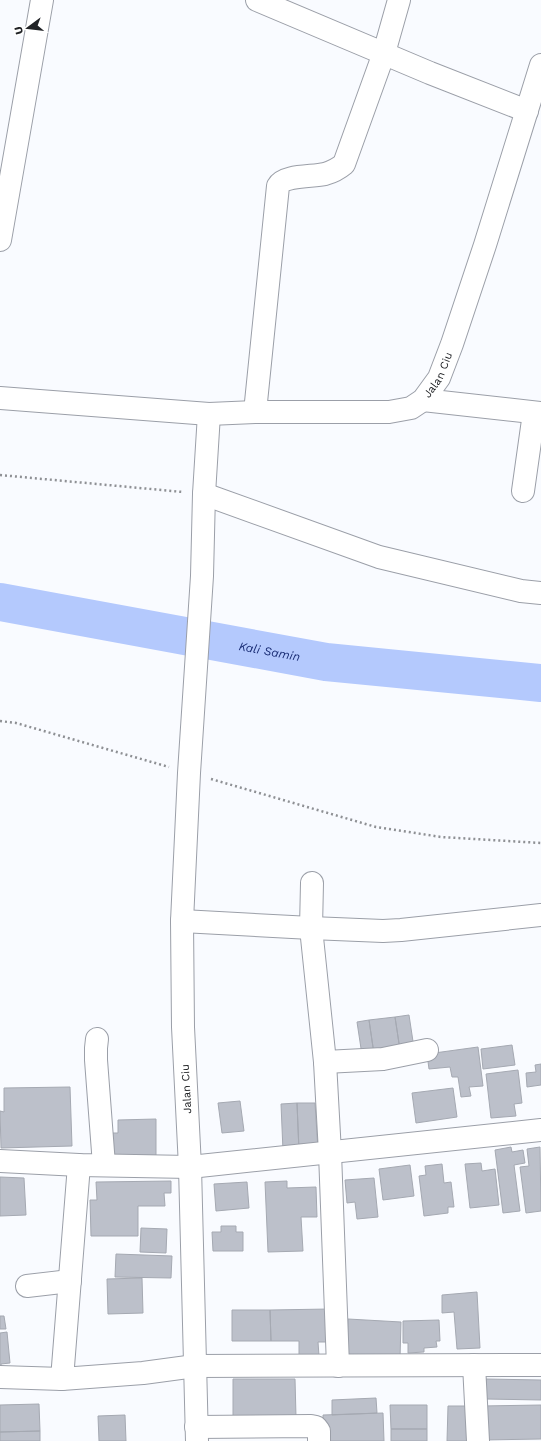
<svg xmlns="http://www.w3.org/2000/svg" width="541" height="1441" font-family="'Work Sans',sans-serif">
<rect width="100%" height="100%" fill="#f9fbff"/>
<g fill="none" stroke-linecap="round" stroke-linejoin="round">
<path stroke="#b4c9fd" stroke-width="38" id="s1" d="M0,602L326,662L541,683"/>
</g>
<path fill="#bcc0ca" stroke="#a5a9b2" d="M409,1015L414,1048L400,1050L395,1017Z
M395,1017L400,1050L374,1054L369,1020Z
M369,1020L374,1054L362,1055L357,1022Z
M512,1045L515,1065L483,1069L481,1049Z
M478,1047L483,1086L469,1087L471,1096L461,1097L458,1077H452L450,1067L429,1069L427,1054Z
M541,1064V1085L527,1087L526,1073L536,1072L535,1065Z
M518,1070L522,1103L514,1104L516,1116L491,1118L486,1074Z
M70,1087L72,1146L1,1148L0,1111L4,1112V1088Z
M453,1088L457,1117L416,1123L412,1093Z
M240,1101L244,1131L222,1133L218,1103Z
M297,1103L299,1151H283L281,1104Z
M297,1103H315L318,1150L299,1151Z
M156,1119V1159H107V1133H118V1120Z
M511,1147L512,1152L523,1150L525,1163L514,1165L520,1211L503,1213L495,1150Z
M540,1147L541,1211L526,1213L520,1167L529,1166L527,1149Z
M481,1163L482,1171L495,1169L499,1205L470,1208L465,1164Z
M442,1164L444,1183L451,1182L454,1207H448V1213L424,1216L419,1176L426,1175L425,1166Z
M410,1165L414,1196L383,1200L379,1169Z
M0,1177L24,1178L26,1215L0,1216Z
M374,1178L378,1217L357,1219L355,1202L347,1203L345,1180Z
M171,1181V1193H164L165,1206H138V1236H91L90,1200H97L96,1182Z
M287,1181V1188L316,1187L317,1217H301L303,1251L268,1252L265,1182Z
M247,1182L249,1208L216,1211L214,1184Z
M221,1226H236V1232H243V1251H213L212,1232H221Z
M141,1228L167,1229L166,1253L140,1252Z
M116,1254L172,1256L171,1278L115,1277Z
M142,1278L143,1313L108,1314L107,1279Z
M477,1292L480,1348L457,1349L454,1312L442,1313V1295Z
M329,1309L330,1342H318L319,1356L299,1357V1341H271L270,1310Z
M232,1310H270L271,1341H232Z
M0,1316H4L6,1329H0Z
M348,1319L401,1322L400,1359L347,1358Z
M439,1320L440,1341H436L437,1347L424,1348V1352L408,1353V1343H403V1321Z
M7,1332L10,1363L1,1364L2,1373H0V1333Z
M233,1379H295L296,1417H233Z
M486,1379L541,1380V1400L486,1399Z
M376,1398L377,1413L332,1415V1400Z
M39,1404L40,1431L0,1432V1405Z
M390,1405H427V1429H391Z
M541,1405V1439L483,1440L482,1406Z
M448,1406H475L474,1441H447Z
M383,1413L384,1441H324L323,1415Z
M125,1415L126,1441H99L98,1416Z
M391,1429H427V1441H391Z
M40,1431V1441H0V1432Z"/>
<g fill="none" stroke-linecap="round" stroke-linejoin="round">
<defs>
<g id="minor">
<path d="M257,0L430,73L527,111"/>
<path d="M0,240L42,0"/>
<path id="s2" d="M0,398L209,414L255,412H389L411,408L423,400L439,378L452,344L485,245L541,65"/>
<path d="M423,400L541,413"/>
<path d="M255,412L278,186C284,175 312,177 325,174C332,172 338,169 344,164L384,53L399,0"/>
<path d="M523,491L534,413"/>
<path d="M204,494L379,557L521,591L541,593"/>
<path d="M312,883L311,928L325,1062L330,1153L338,1366"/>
<path d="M182,921L311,928L383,931L401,930L541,915"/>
<path d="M97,1039L96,1048V1060L104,1165"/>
<path d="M325,1062L383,1059L427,1050"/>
<path d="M0,1161L79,1165L190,1167L541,1130"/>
<path d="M27,1286L70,1281"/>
<path d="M474,1365L478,1441"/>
<path d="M0,1377L62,1379L143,1373L195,1366L541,1365"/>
<path d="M62,1379L79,1165"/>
<path d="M196,1427L311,1426L316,1427L319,1431V1441"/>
<path d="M197,1441L190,1167L183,1027L182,921L189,773L202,576L204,494L209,414"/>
</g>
</defs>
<use href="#minor" stroke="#9b9fa8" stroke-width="24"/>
<path stroke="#8e9094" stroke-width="2.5" stroke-dasharray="2 3" stroke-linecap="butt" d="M0,475L183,492
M0,721L16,723L169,767
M211,779L376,827L441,837L541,843"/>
<use href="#minor" stroke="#fff" stroke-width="22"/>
</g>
<g text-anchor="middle" stroke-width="3" stroke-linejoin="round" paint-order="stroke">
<g font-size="11" fill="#202225" stroke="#fff">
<text dy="4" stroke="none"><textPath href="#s2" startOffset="456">Jalan Ciu</textPath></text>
<text transform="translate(186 1089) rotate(-93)" y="4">Jalan Ciu</text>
</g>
<g font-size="12" font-style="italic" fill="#192c74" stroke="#fff">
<text dy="4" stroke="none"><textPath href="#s1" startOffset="274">Kali Samin</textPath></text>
</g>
</g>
<g transform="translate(28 28) rotate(255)" stroke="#ffffff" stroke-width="3" paint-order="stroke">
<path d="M0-3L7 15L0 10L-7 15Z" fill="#202225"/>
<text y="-6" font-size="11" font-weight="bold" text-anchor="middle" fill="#202225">U</text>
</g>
</svg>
